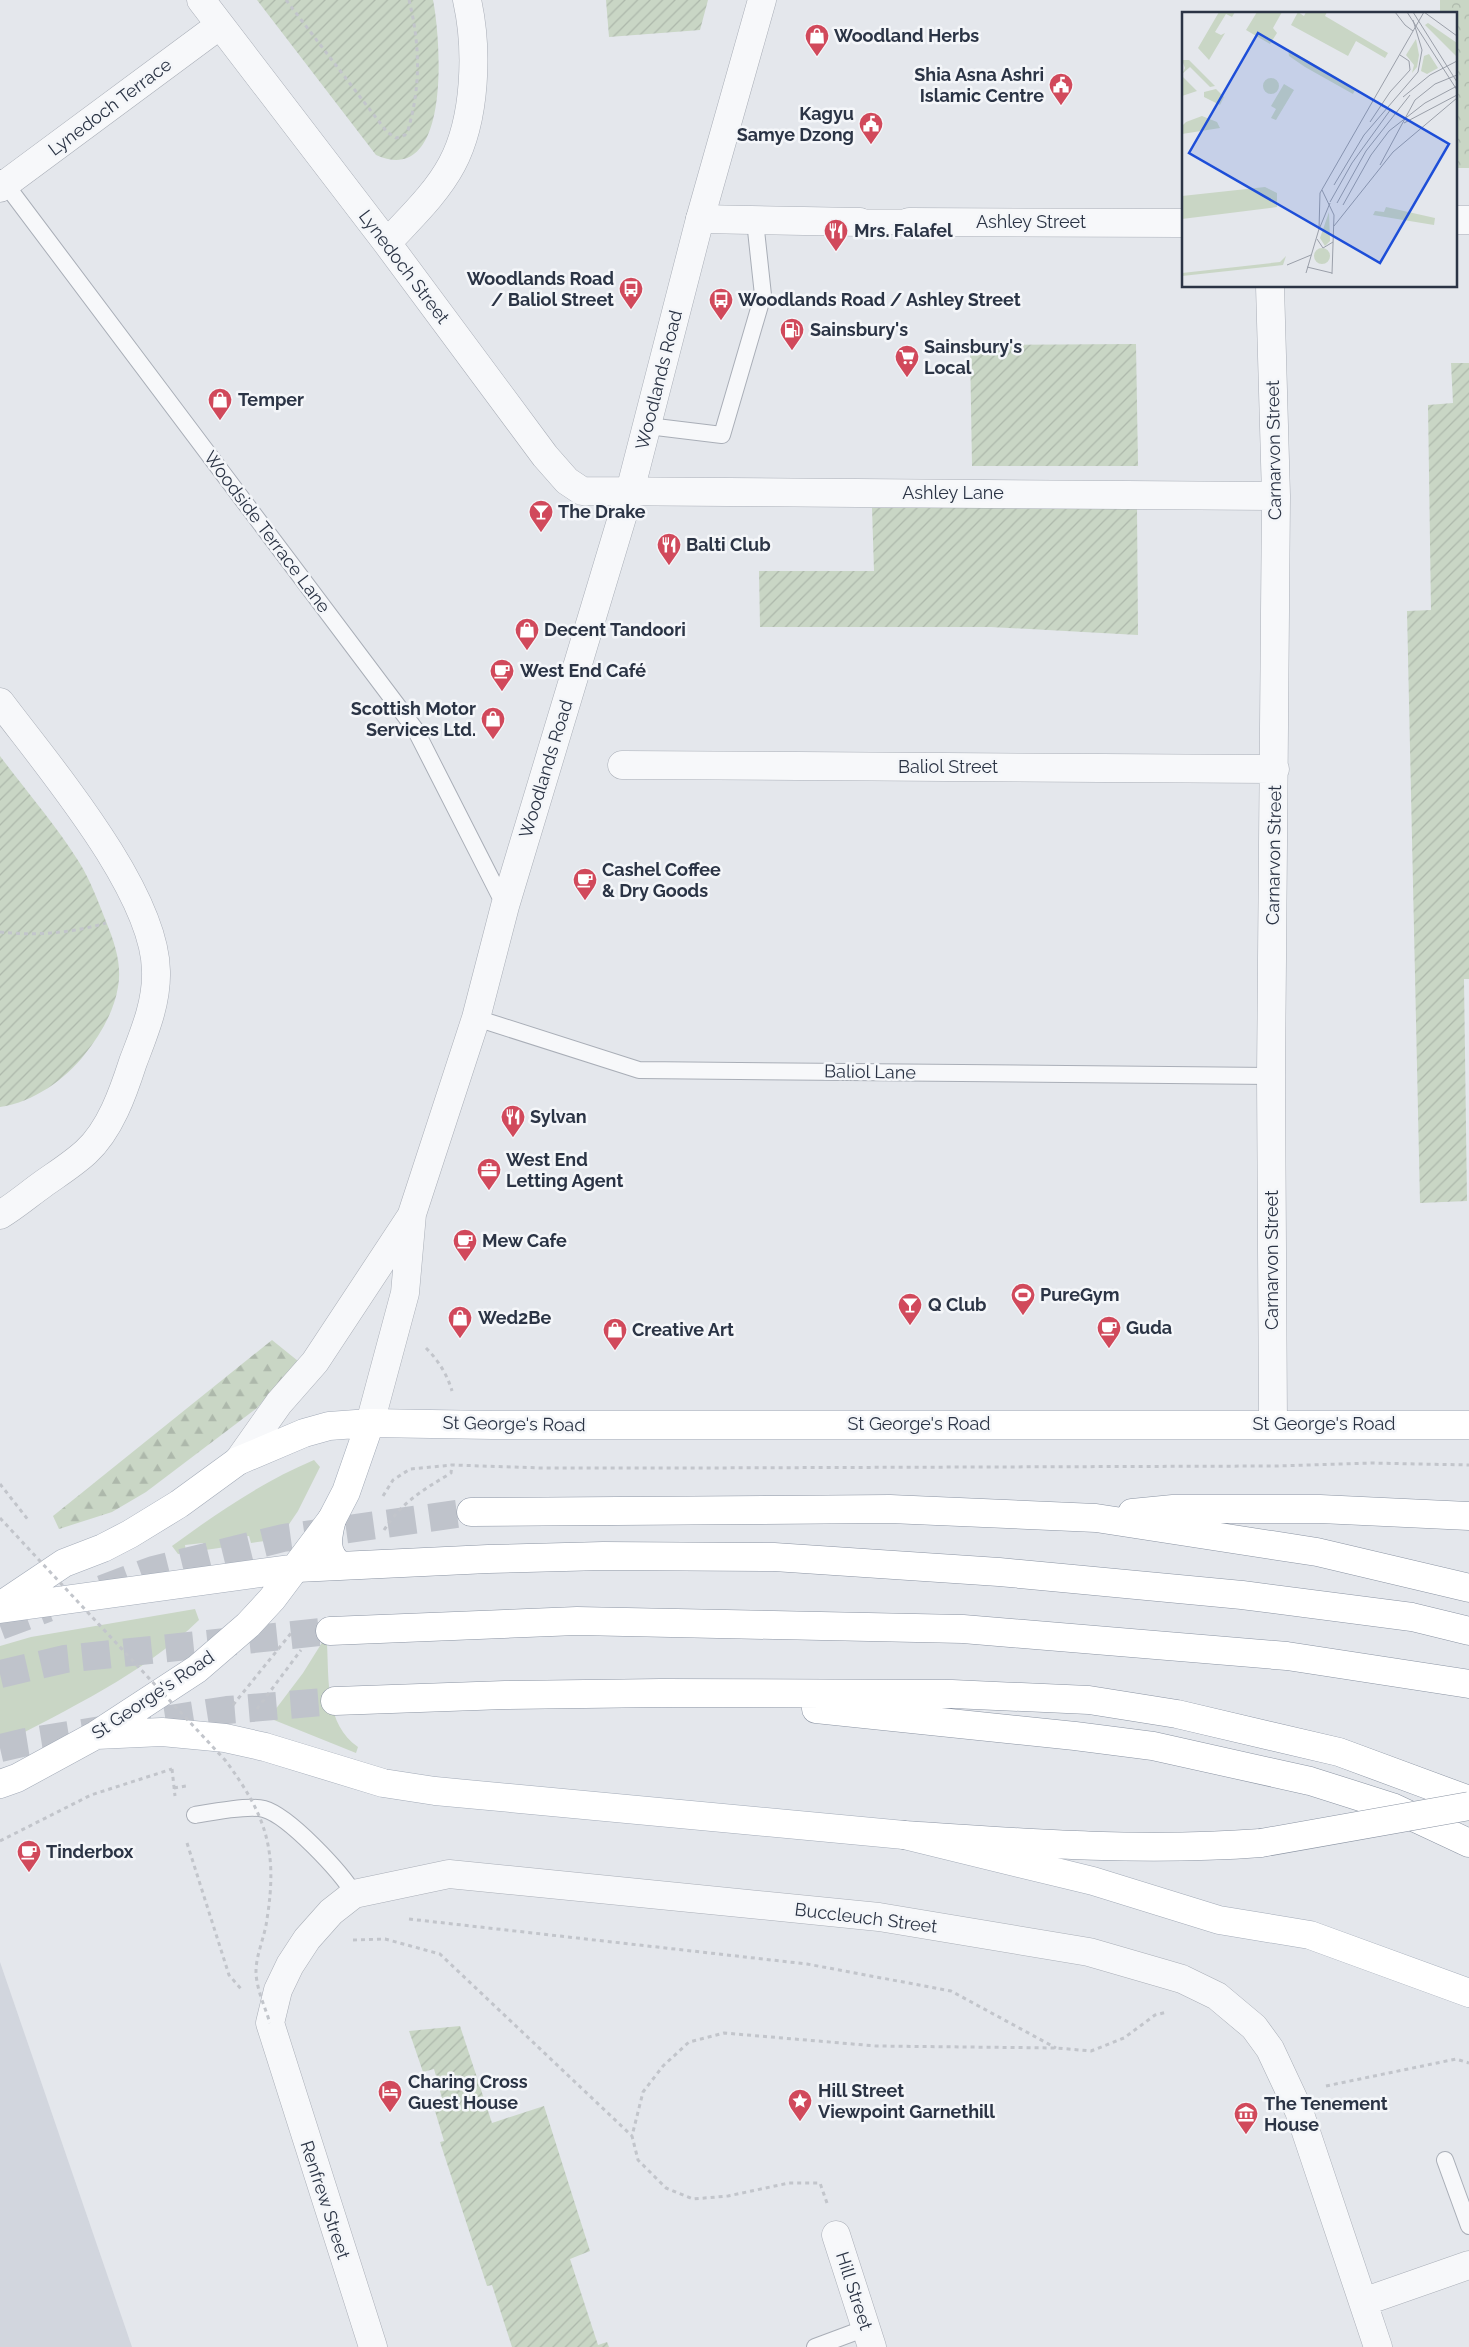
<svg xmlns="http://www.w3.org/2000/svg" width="1469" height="2347" font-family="Raleway,sans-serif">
<defs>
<pattern id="forest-firs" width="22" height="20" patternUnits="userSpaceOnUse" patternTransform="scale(1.25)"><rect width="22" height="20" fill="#c9d6c5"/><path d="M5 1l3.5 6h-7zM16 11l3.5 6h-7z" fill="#adb8ab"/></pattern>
<pattern id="park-crowns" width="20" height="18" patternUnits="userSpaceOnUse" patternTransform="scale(1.25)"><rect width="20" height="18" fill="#c9d6c5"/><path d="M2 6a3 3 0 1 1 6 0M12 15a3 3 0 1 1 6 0" fill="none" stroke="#adb8ab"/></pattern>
<pattern id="garden-furrows" width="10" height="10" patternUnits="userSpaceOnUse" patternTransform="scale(1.25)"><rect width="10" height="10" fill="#c9d6c5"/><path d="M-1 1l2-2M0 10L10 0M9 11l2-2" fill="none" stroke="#adb8ab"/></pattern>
</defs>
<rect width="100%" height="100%" fill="#e4e7ec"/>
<path fill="#d2d6de" d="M0,1962L132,2347H0Z"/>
<path fill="#c9d6c5" d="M314,1460L320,1467L298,1511L279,1539L251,1543L249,1536L232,1538L233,1546L205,1550L203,1543L185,1545L186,1553L178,1554L172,1546C217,1513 262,1482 314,1460Z
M195,1609L199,1620C143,1674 68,1709 0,1745V1646L31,1637Z
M323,1641L327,1644C329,1680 325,1724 358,1747L356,1753L269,1718L303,1673Z"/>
<path fill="url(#forest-firs)" d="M272,1340L298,1361L257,1408L146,1492L112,1512L59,1529L53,1516Z"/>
<path fill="url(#park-crowns)" d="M1440,0H1469V168H1455V14H1440Z"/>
<path fill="url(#garden-furrows)" d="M257,0H433C441,39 452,189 376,155Z
M606,0H708L700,30L609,37Z
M1136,344L1138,466H972L970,345Z
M1451,363H1469V979H1464L1467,1201L1420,1203L1407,611L1431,610L1428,405L1453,403Z
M1137,507L1138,635L991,627H760L759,571H874L872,508Z
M0,756C26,791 56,825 79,862C91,881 99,904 107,924C115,944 122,965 118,987C114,1012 100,1035 85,1054C66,1079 32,1103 0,1107Z
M460,2026L492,2123L544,2106L590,2251L570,2259L598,2345L607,2342L609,2347H512L492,2285L487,2286L440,2142L444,2141L432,2101L442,2098L434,2069L423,2072L409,2031Z"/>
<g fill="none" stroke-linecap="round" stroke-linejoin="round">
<path stroke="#bfc3cb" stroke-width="28" stroke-dasharray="28 14" stroke-linecap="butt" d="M102,1589L153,1570L283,1538L471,1512
M0,1626L48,1608
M0,1674L65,1659L330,1631
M0,1748L26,1742L227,1710L335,1701"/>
<defs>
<path id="service" d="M1,178L415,729L505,906
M648,426L722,435L763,295L755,221
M476,1018L639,1070L1271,1076
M195,1815C212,1812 249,1805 264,1809C289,1816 341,1872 354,1894
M1445,2160L1469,2226
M815,2347L866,2328"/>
<path id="pedestrian" d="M860,222H909"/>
<path id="minor" d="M201,0L387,243L545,456L567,481L582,491L1276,496
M0,188L220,25
M700,219L860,222
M1455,220H1469
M909,222L1183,223
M387,243C410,218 436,194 452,164C476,119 478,49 467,0
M1270,286L1276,496L1271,1076L1273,1424
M0,702C48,766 155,891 156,971C157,1003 144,1033 133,1062C123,1093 110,1130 86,1152C73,1164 57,1174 43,1184C29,1194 15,1206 0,1215
M622,765L1275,769
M836,2235L872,2347
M1363,2302L1469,2265
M373,2347L270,2023L278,1990L290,1965L307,1939L331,1912L354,1894L449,1874L879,1917L1089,1952L1165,1974L1182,1979L1217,1996L1254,2027L1270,2049L1299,2111L1378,2347"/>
<path id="tertiary" d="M370,1423L405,1293L412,1214L476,1018L505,906L630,491L700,219L762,0
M238,1461L279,1403L315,1362L410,1218"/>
<path id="primary" d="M0,1606L64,1563L103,1548L130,1534L179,1504L238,1461L304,1433L329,1426L370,1423L492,1425H1469
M0,1609L297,1568
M96,1735L162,1732L225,1738L265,1747L383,1783L435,1791L904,1835L1093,1881L1219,1920L1310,1935L1469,1993
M0,1784L17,1778L96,1735L197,1669L248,1625L272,1599L332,1519L346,1492L370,1423"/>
<path id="motorway" d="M471,1512L890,1509L1096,1518L1317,1552L1469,1588
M1132,1513L1173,1509H1320L1469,1516
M332,1519C327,1538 324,1554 341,1566
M297,1568L488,1559L603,1556L774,1557L999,1572L1242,1595L1412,1617L1469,1631
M330,1631L577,1621L963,1629L1287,1656L1469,1684
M335,1701L505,1695L661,1693L952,1694L1089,1700L1177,1714L1339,1752L1469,1800
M816,1709L1075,1736L1153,1746L1310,1781L1392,1807L1469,1843
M904,1835C1023,1843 1141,1852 1261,1843"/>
</defs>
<use href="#service" stroke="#a9aeb7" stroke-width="18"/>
<use href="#pedestrian" stroke="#a9aeb7" stroke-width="26"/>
<use href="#minor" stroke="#a9aeb7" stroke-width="29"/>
<use href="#tertiary" stroke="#a9aeb7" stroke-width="29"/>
<use href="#primary" stroke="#a3abb8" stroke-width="29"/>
<use href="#motorway" stroke="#8b94a3" stroke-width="29"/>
<path stroke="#c2c5cb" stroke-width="3" stroke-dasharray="4 4" stroke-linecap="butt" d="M286,0L387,132L396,138L405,135L408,130C421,86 420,44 409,0
M0,932C36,936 71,933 106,923
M426,1348C438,1360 447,1374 452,1391
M0,1484L29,1521
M383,1496L393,1480L410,1469L452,1465L542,1468H691L1275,1466L1371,1463L1469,1465
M384,1530C403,1501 423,1490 451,1473L452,1464
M233,1705L292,1632
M257,1709L301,1650
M172,1769L175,1796
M174,1788L186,1786
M0,1841L91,1795L172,1769
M187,1843L229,1975L242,1990
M409,1919L807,1964L951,1991L1056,2048
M353,1940L385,1939L440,1954L632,2136
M1326,2086L1456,2059L1469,2063
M827,2203L820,2183H789L728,2196L693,2199L666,2188L638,2160L632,2136L643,2092L663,2066L689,2042L724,2033L876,2046L1057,2048L1091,2051L1124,2038L1155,2015L1167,2012"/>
<use href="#service" stroke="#f7f8fa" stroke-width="16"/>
<use href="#pedestrian" stroke="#f7f8fa" stroke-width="25"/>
<use href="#minor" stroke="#f7f8fa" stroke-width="28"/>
<use href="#tertiary" stroke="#f7f8fa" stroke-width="28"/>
<use href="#primary" stroke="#fff" stroke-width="28"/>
<use href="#motorway" stroke="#fff" stroke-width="28"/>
<defs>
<path id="motorway-bridge" d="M1261,1843L1469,1806"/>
</defs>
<use href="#motorway-bridge" stroke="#8b94a3" stroke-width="29" stroke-linecap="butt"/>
<path stroke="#c2c5cb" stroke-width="3" stroke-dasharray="4 4" stroke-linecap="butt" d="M0,1518L225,1760C266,1815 278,1850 267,1919C265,1936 256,1955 256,1971C256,1988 265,2007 270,2023"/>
<use href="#motorway-bridge" stroke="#fff" stroke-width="28"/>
</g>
<defs>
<symbol id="shop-pin" viewBox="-11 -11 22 30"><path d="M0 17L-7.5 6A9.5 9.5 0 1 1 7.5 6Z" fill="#d1495b" stroke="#f4f6f9"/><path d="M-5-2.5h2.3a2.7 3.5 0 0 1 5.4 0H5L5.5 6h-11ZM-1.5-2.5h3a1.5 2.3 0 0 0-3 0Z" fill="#fff"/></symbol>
<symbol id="civic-pin" viewBox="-11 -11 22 30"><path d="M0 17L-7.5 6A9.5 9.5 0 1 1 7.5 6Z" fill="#d1495b" stroke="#f4f6f9"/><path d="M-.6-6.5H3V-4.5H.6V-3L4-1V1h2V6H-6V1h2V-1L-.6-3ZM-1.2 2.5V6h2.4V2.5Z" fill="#fff"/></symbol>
<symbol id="restaurant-pin" viewBox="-11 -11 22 30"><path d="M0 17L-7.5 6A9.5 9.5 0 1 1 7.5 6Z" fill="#d1495b" stroke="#f4f6f9"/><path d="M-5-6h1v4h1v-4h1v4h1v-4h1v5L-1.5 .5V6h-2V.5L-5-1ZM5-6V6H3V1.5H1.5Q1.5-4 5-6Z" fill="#fff"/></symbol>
<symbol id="bus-pin" viewBox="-11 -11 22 30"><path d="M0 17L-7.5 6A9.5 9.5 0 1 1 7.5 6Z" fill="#d1495b" stroke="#f4f6f9"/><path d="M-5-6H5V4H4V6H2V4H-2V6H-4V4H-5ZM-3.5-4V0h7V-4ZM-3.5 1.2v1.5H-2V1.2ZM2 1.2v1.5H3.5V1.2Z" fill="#fff"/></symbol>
<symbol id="fuel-pin" viewBox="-11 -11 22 30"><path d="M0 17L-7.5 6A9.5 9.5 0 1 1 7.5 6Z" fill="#d1495b" stroke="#f4f6f9"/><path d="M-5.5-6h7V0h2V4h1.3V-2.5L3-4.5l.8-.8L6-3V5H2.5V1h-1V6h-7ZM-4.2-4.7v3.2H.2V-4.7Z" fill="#fff"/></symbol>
<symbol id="supermarket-pin" viewBox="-11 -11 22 30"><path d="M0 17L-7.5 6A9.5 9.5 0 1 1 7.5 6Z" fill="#d1495b" stroke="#f4f6f9"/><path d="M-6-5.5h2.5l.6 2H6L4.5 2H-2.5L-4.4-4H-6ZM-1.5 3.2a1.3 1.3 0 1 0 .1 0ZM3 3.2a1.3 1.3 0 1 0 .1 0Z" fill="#fff"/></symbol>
<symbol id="bar-pin" viewBox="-11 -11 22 30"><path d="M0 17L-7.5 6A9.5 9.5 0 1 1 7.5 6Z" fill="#d1495b" stroke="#f4f6f9"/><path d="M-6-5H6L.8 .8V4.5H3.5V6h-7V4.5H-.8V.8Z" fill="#fff"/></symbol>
<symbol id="cafe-pin" viewBox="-11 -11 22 30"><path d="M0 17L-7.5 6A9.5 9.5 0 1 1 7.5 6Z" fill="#d1495b" stroke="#f4f6f9"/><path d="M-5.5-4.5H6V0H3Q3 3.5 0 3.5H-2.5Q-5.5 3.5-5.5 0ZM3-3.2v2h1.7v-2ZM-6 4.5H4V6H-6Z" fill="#fff"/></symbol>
<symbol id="office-pin" viewBox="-11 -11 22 30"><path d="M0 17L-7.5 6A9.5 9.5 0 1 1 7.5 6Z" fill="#d1495b" stroke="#f4f6f9"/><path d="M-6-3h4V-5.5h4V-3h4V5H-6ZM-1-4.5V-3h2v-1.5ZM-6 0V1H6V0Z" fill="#fff"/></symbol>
<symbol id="stadium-pin" viewBox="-11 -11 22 30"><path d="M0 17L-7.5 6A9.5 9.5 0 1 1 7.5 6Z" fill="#d1495b" stroke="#f4f6f9"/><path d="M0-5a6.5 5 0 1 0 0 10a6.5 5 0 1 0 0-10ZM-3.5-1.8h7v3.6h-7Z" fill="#fff"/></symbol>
<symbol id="hotel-pin" viewBox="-11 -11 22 30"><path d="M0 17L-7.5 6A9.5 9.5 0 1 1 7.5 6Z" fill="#d1495b" stroke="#f4f6f9"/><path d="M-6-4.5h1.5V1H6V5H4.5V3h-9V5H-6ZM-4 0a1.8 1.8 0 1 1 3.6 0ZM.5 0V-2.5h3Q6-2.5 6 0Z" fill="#fff"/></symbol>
<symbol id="sight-pin" viewBox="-11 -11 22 30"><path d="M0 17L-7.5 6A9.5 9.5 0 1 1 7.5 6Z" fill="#d1495b" stroke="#f4f6f9"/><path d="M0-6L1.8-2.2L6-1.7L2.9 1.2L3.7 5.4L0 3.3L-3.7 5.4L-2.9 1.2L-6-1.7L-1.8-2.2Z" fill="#fff"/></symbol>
<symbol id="museum-pin" viewBox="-11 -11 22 30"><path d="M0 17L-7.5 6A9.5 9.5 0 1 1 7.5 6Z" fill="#d1495b" stroke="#f4f6f9"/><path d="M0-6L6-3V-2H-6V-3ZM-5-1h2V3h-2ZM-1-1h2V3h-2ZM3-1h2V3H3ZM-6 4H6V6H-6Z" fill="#fff"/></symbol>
</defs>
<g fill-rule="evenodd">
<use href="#shop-pin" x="803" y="22" width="28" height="38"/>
<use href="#civic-pin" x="1047" y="71" width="28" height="38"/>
<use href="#civic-pin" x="857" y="110" width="28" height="38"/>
<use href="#restaurant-pin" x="822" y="217" width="28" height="38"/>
<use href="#bus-pin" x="617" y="275" width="28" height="38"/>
<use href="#bus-pin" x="707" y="286" width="28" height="38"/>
<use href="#fuel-pin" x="778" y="316" width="28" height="38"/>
<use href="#supermarket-pin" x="893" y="343" width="28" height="38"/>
<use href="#shop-pin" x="206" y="386" width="28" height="38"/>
<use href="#bar-pin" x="527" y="498" width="28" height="38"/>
<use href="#restaurant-pin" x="655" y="531" width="28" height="38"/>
<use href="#shop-pin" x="513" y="616" width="28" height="38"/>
<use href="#cafe-pin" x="488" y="657" width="28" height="38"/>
<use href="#shop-pin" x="479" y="705" width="28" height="38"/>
<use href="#cafe-pin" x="571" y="866" width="28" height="38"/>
<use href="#restaurant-pin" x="499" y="1103" width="28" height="38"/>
<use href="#office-pin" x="475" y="1156" width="28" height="38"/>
<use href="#cafe-pin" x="451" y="1227" width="28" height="38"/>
<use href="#stadium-pin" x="1009" y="1281" width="28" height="38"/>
<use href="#bar-pin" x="896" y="1291" width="28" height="38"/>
<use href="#shop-pin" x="446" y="1304" width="28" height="38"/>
<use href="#cafe-pin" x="1095" y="1314" width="28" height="38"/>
<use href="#shop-pin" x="601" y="1316" width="28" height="38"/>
<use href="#cafe-pin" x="15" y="1838" width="28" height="38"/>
<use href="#hotel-pin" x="376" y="2078" width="28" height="38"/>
<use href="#sight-pin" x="786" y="2087" width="28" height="38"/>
<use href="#museum-pin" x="1232" y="2100" width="28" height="38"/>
</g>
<g text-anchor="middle" stroke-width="5" stroke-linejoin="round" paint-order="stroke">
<g font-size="18" font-weight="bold" fill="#2b3445" stroke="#f4f6f9" text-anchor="start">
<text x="834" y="42">Woodland Herbs</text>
<text x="1044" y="81" text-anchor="end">Shia Asna Ashri<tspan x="1044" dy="21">Islamic Centre</tspan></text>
<text x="854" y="120" text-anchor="end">Kagyu<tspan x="854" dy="21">Samye Dzong</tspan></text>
<text x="854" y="237">Mrs. Falafel</text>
<text x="614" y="285" text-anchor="end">Woodlands Road<tspan x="614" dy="21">/ Baliol Street</tspan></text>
<text x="738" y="306">Woodlands Road / Ashley Street</text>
<text x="810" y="336">Sainsbury's</text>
<text x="924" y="353">Sainsbury's<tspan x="924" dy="21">Local</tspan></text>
<text x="238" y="406">Temper</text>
<text x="558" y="518">The Drake</text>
<text x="686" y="551">Balti Club</text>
<text x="544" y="636">Decent Tandoori</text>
<text x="520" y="677">West End Café</text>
<text x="476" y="715" text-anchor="end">Scottish Motor<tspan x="476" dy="21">Services Ltd.</tspan></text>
<text x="602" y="876">Cashel Coffee<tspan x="602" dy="21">&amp; Dry Goods</tspan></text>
<text x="530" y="1123">Sylvan</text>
<text x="506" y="1166">West End<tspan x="506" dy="21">Letting Agent</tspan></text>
<text x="482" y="1247">Mew Cafe</text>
<text x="1040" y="1301">PureGym</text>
<text x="928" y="1311">Q Club</text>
<text x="478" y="1324">Wed2Be</text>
<text x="1126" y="1334">Guda</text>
<text x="632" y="1336">Creative Art</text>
<text x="46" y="1858">Tinderbox</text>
<text x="408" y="2088">Charing Cross<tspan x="408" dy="21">Guest House</tspan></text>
<text x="818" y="2097">Hill Street<tspan x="818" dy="21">Viewpoint Garnethill</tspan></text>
<text x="1264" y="2110">The Tenement<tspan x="1264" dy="21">House</tspan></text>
</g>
<g font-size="18" fill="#2b3445" stroke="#f4f6f9">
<text transform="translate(110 107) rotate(-37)" y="6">Lynedoch Terrace</text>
<text x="1031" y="228">Ashley Street</text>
<text transform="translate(404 267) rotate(53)" y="6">Lynedoch Street</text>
<text transform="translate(659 380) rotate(-76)" y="6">Woodlands Road</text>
<text transform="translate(1274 450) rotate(-91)" y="6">Carnarvon Street</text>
<text x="953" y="499">Ashley Lane</text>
<text transform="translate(267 532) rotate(53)" y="6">Woodside Terrace Lane</text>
<text x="948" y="773">Baliol Street</text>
<text transform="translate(546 769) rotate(-73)" y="6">Woodlands Road</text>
<text transform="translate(1274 855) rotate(-89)" y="6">Carnarvon Street</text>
<text transform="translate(870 1072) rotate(1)" y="6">Baliol Lane</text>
<text transform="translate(1272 1260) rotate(-90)" y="6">Carnarvon Street</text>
<text transform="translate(514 1424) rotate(1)" y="6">St George's Road</text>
<text x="919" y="1430">St George's Road</text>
<text x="1324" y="1430">St George's Road</text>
<text transform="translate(153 1695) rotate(-34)" y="6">St George's Road</text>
<text transform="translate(866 1918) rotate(7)" y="6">Buccleuch Street</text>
<text transform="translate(325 2200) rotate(72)" y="6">Renfrew Street</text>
<text transform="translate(854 2291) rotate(72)" y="6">Hill Street</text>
</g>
</g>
<g transform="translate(1182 12)">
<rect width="275" height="275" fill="#e4e7ec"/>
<path d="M147,200L148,229L143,234L138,226ZM132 244a8 8 0 1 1 16 0a8 8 0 1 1-16 0Z" fill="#c9d6c5"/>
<path d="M246,11L275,31V45L243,13ZM234,27L237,43L235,55L230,61L232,53L224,43ZM247,42L256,56L245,62L239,59L242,44Z" fill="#c9d6c5"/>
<path d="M75,0H100L91,16L95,21L88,32L64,18Z" fill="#c9d6c5"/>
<path d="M37,0H53L50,5L44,2L33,20L39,23L43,21L27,48L16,36ZM116,0L122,4L124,0H145L143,4L206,41L203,46L174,29L166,44L109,13ZM106,37L156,66L173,78L171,82L123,55L107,44ZM0,48H7L33,74L28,75L8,55L0,62L3,56ZM0,64L15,79L0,84ZM81 74a8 8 0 1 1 16 0a8 8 0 1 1-16 0ZM102,72L112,78L94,108L89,106L94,97L89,94ZM34,77L42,85L38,93L22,85V80ZM20,104L35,110L38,116L0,122V114L4,110ZM83,175L95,181V195L0,207V184ZM204,195L253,206L252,213L191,203L193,199L202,200ZM104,244L101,253L0,264V261L98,250Z" fill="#c9d6c5"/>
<path fill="none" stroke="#9a9fa9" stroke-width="1" d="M213,0L223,13L231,19M225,0L275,78M231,0L275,70M221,85L248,63L275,49M188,110L208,80L228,58L227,49L218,43M222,111L275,83M198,153L233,88L253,72L275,63M152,173L182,123L236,60L240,38L231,8M140,178L152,203L150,262M148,190L170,151L209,97M155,191L184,139L228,83M161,193L189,143L207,119L243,91L275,74M152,214L211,140L275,86M138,215L148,191M135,227L141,236L151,230M105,253L129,243M125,255L150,261M124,261L137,217L138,181L242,0L275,24"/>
<path fill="#1d4ed8" fill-opacity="0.15" stroke="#1d4ed8" stroke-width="2.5" d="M76,21L267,132L198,251L7,141Z"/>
<rect width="275" height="275" fill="none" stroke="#2b3445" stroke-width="2.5"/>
</g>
</svg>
